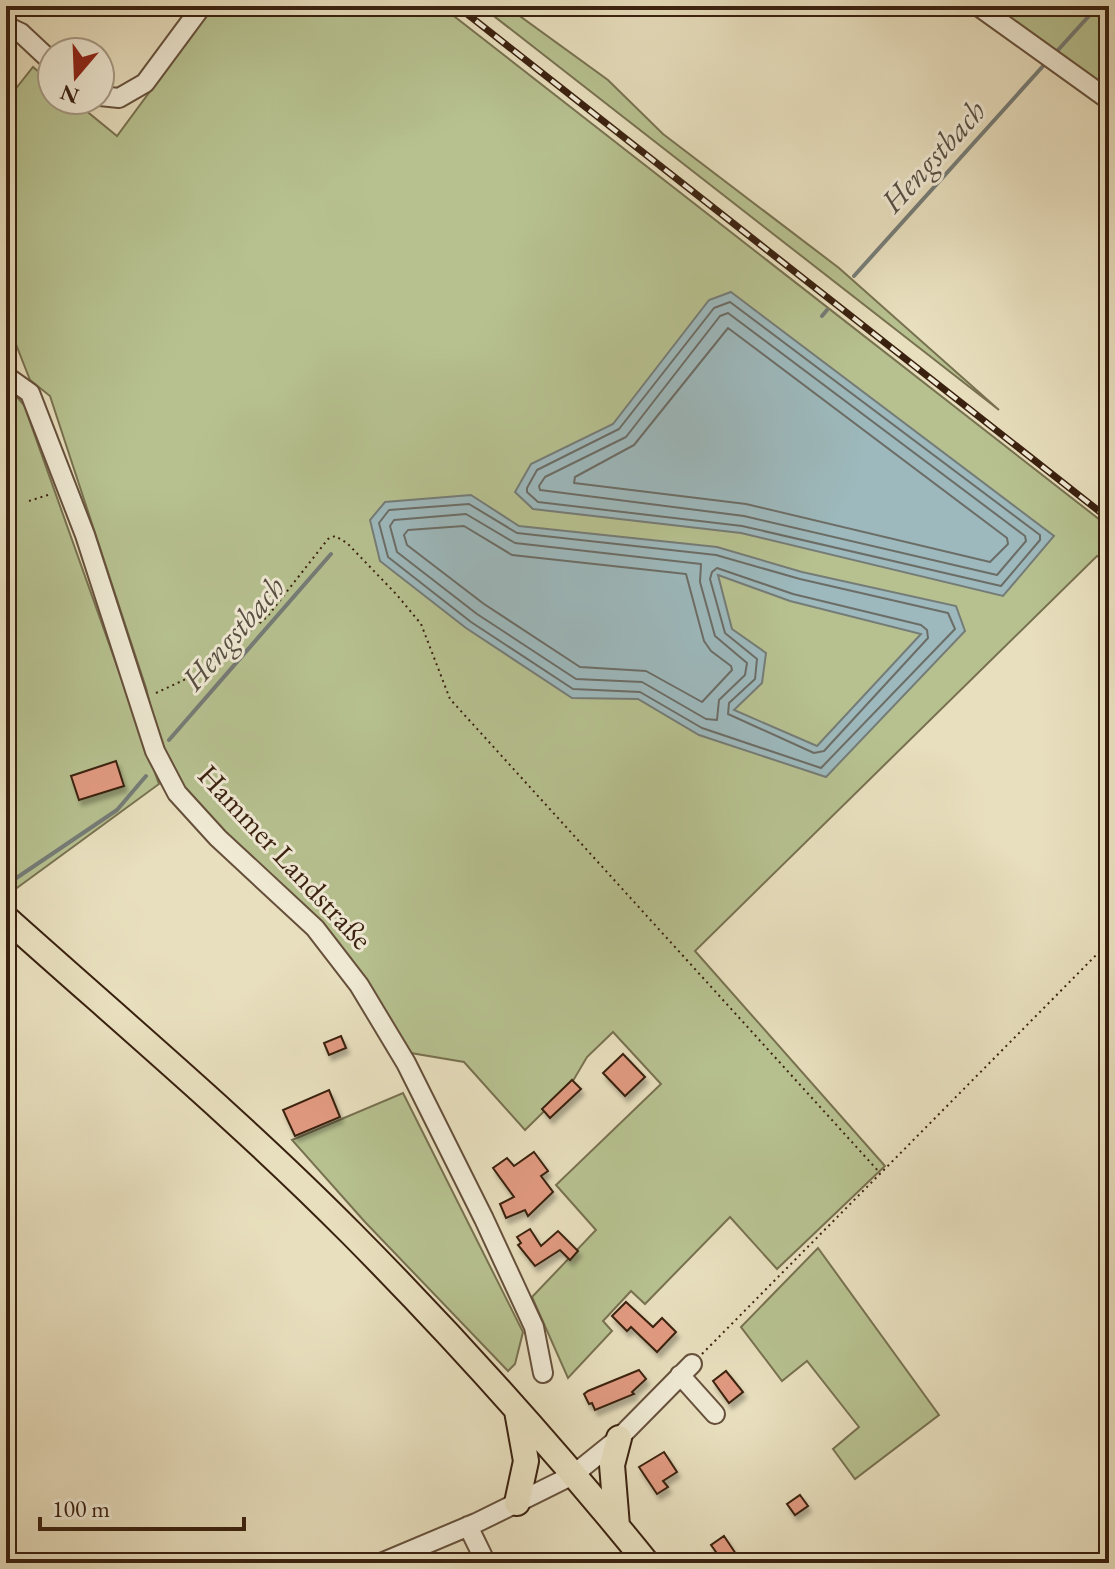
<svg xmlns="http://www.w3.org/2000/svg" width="1115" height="1569" font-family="'EB Garamond',serif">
<defs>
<filter id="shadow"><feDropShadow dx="3" dy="5.5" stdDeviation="2" flood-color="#0004"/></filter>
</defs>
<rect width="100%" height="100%" fill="#e8dfbe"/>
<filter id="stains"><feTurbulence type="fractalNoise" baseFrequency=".0025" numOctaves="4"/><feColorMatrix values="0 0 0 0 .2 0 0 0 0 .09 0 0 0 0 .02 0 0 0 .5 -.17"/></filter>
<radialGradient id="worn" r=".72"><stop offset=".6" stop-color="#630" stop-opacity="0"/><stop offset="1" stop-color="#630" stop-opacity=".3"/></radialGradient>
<path fill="#b7c190" stroke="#787150" stroke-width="2" d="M213,6H441L1109,527V564L1097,556L695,951L885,1166L777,1269L730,1217L645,1304L631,1291L603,1321L612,1331L568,1378L532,1297L596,1230L556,1185L661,1084L613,1032L587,1057L570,1086L525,1130L464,1062L405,1052L385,1017L200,808L182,784L167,761L158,737L146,688L50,396L30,380L6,319V101L33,67L52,83V100H73L117,136Z
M481,6H506L608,80L663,134L839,268L999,410Z
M982,6H1109V97Z
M10,389L24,405L159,784L10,893L6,889V390Z
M403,1093L523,1332L515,1364L508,1371L365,1222L292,1140Z
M818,1248L939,1415L855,1479L833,1449L859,1427L807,1361L782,1381L741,1327Z"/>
<path fill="#9db9bd" stroke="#757c77" stroke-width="2" fill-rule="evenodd" d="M731,292L1054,536L1003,596L741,533L533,509L515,492L531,464L613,424L709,300Z
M471,495L519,526L717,547L802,572L956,606L965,631L826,777L699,735L638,699L572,698L466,628L380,561L370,520L385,502ZM718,575L790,601L921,634L817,746L734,710L762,683L766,653L732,629Z"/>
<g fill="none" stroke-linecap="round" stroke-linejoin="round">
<path stroke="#6c6d66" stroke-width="2" d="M730,302L1040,535V540L1001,586L742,526L538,502L527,492V488L537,470L619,429L714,308Z
M728,313L1025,536L1026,541L997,575L744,516L540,490L539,486L545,477L626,437L720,316Z
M728,328L1007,538L1008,544L990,562L746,504L574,483L575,477L634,445Z
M469,504L517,533L716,555L800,579L948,613L955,629L821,768L702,728L640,692L573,689L471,622L388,557L379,523L389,510Z
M466,514L515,543L701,564L700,582L715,636L747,663L745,675L719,700L717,720L706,719L642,682L576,679L477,614L397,552L390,526L394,520Z
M464,526L512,555L686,574L704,641L711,651L731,666L732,670L702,702L646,671L580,667L484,604L407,545L404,535L408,530Z
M717,568L793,594L921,625L927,630L928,638L824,751L814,753L728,714L729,703L755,679L757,659L725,633L710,579L712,572Z"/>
<path stroke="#757c77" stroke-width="4" d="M1058,50L1098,6
M854,276L1044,65
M822,316L827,310
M169,740L331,554
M6,885L117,810L146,776"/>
</g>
<path fill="#e19a81" stroke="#3a210f" stroke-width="2" filter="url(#shadow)" d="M116,761L124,786L79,800L71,776Z
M341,1036L346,1048L329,1055L324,1043Z
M623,1054L645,1077L625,1096L603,1073Z
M572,1080L581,1089L550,1118L542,1109Z
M329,1090L340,1117L295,1136L283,1110Z
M534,1152L548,1171L541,1176L553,1192L528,1216L525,1210L506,1218L500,1204L514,1197L493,1168L507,1158L514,1166Z
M530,1229L541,1246L558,1231L578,1251L570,1260L560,1250L535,1266L518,1245L521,1243L517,1237Z
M626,1302L653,1327L662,1318L676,1332L657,1352L631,1327L627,1331L612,1316Z
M639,1370L646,1379L632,1392L634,1394L595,1410L592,1403L589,1404L584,1394L588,1391Z
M726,1371L743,1392L729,1403L713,1381Z
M664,1452L677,1472L663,1481L668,1487L657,1494L639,1467Z
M800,1495L808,1506L795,1515L787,1504Z
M724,1536L742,1563H724L711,1545Z"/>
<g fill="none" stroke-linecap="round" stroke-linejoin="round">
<defs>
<path id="minor" d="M978,6L1109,100
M6,26L21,33L52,62
M100,96L119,98L145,83L202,6
M6,376L30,393L85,535L155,751L177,793L218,838L315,928L359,985L406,1063L484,1219L534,1327L543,1373
M680,1375L715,1414
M468,1526L486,1563
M381,1563L476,1523L573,1475L619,1438L692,1364"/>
<path id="major" d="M6,918C122,1022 242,1123 351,1233C455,1338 554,1448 647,1563
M517,1411L526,1461L517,1503
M617,1526L612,1465L619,1438"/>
</defs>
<use href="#minor" stroke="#66503b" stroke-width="22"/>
<use href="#major" stroke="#3a210f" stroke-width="28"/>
<path stroke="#3a210f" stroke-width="2" stroke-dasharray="2 4" stroke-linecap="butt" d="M29,501L51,494
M156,693L201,672L267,617L328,539L335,536L347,543L397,595L421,624L450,699L880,1173
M702,1354L1109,942"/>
<use href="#minor" stroke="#f0ead5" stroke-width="18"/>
<use href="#major" stroke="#e8dfbe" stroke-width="24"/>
<defs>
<path id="rail" d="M457,6L1109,519"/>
</defs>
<use href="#rail" stroke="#3a210f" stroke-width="7"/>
<use href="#rail" stroke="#f0ead5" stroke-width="4" stroke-dasharray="12" stroke-linecap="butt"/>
</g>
<g text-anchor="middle" stroke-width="6" stroke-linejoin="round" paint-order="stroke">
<g font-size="30" fill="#3a210f" stroke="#f0ead5">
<text transform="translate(285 857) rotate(47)" y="10">Hammer Landstraße</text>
</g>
<g font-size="32" font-style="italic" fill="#584f43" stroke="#f0ead5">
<text transform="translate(933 156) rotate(-48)" y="11">Hengstbach</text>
<text transform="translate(233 633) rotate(-49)" y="11">Hengstbach</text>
</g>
</g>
<rect width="1115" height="1569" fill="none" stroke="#e8dfbe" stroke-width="32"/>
<rect x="8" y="8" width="1099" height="1553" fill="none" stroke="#3a210f" stroke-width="4"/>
<rect x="16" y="16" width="1083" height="1537" fill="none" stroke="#3a210f" stroke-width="2"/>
<g transform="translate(76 76) rotate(199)"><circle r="38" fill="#f0ead5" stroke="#a79a86" stroke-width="2"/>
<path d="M0-6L14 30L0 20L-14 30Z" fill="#8f2418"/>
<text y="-12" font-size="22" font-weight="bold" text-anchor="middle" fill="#3a210f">N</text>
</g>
<path d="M40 1517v12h204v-12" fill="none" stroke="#3a210f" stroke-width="4"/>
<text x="52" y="1517" font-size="24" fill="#3a210f" stroke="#f0ead5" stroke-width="6" paint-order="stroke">100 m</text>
<rect width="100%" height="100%" filter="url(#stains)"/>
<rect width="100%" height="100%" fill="url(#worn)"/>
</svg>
